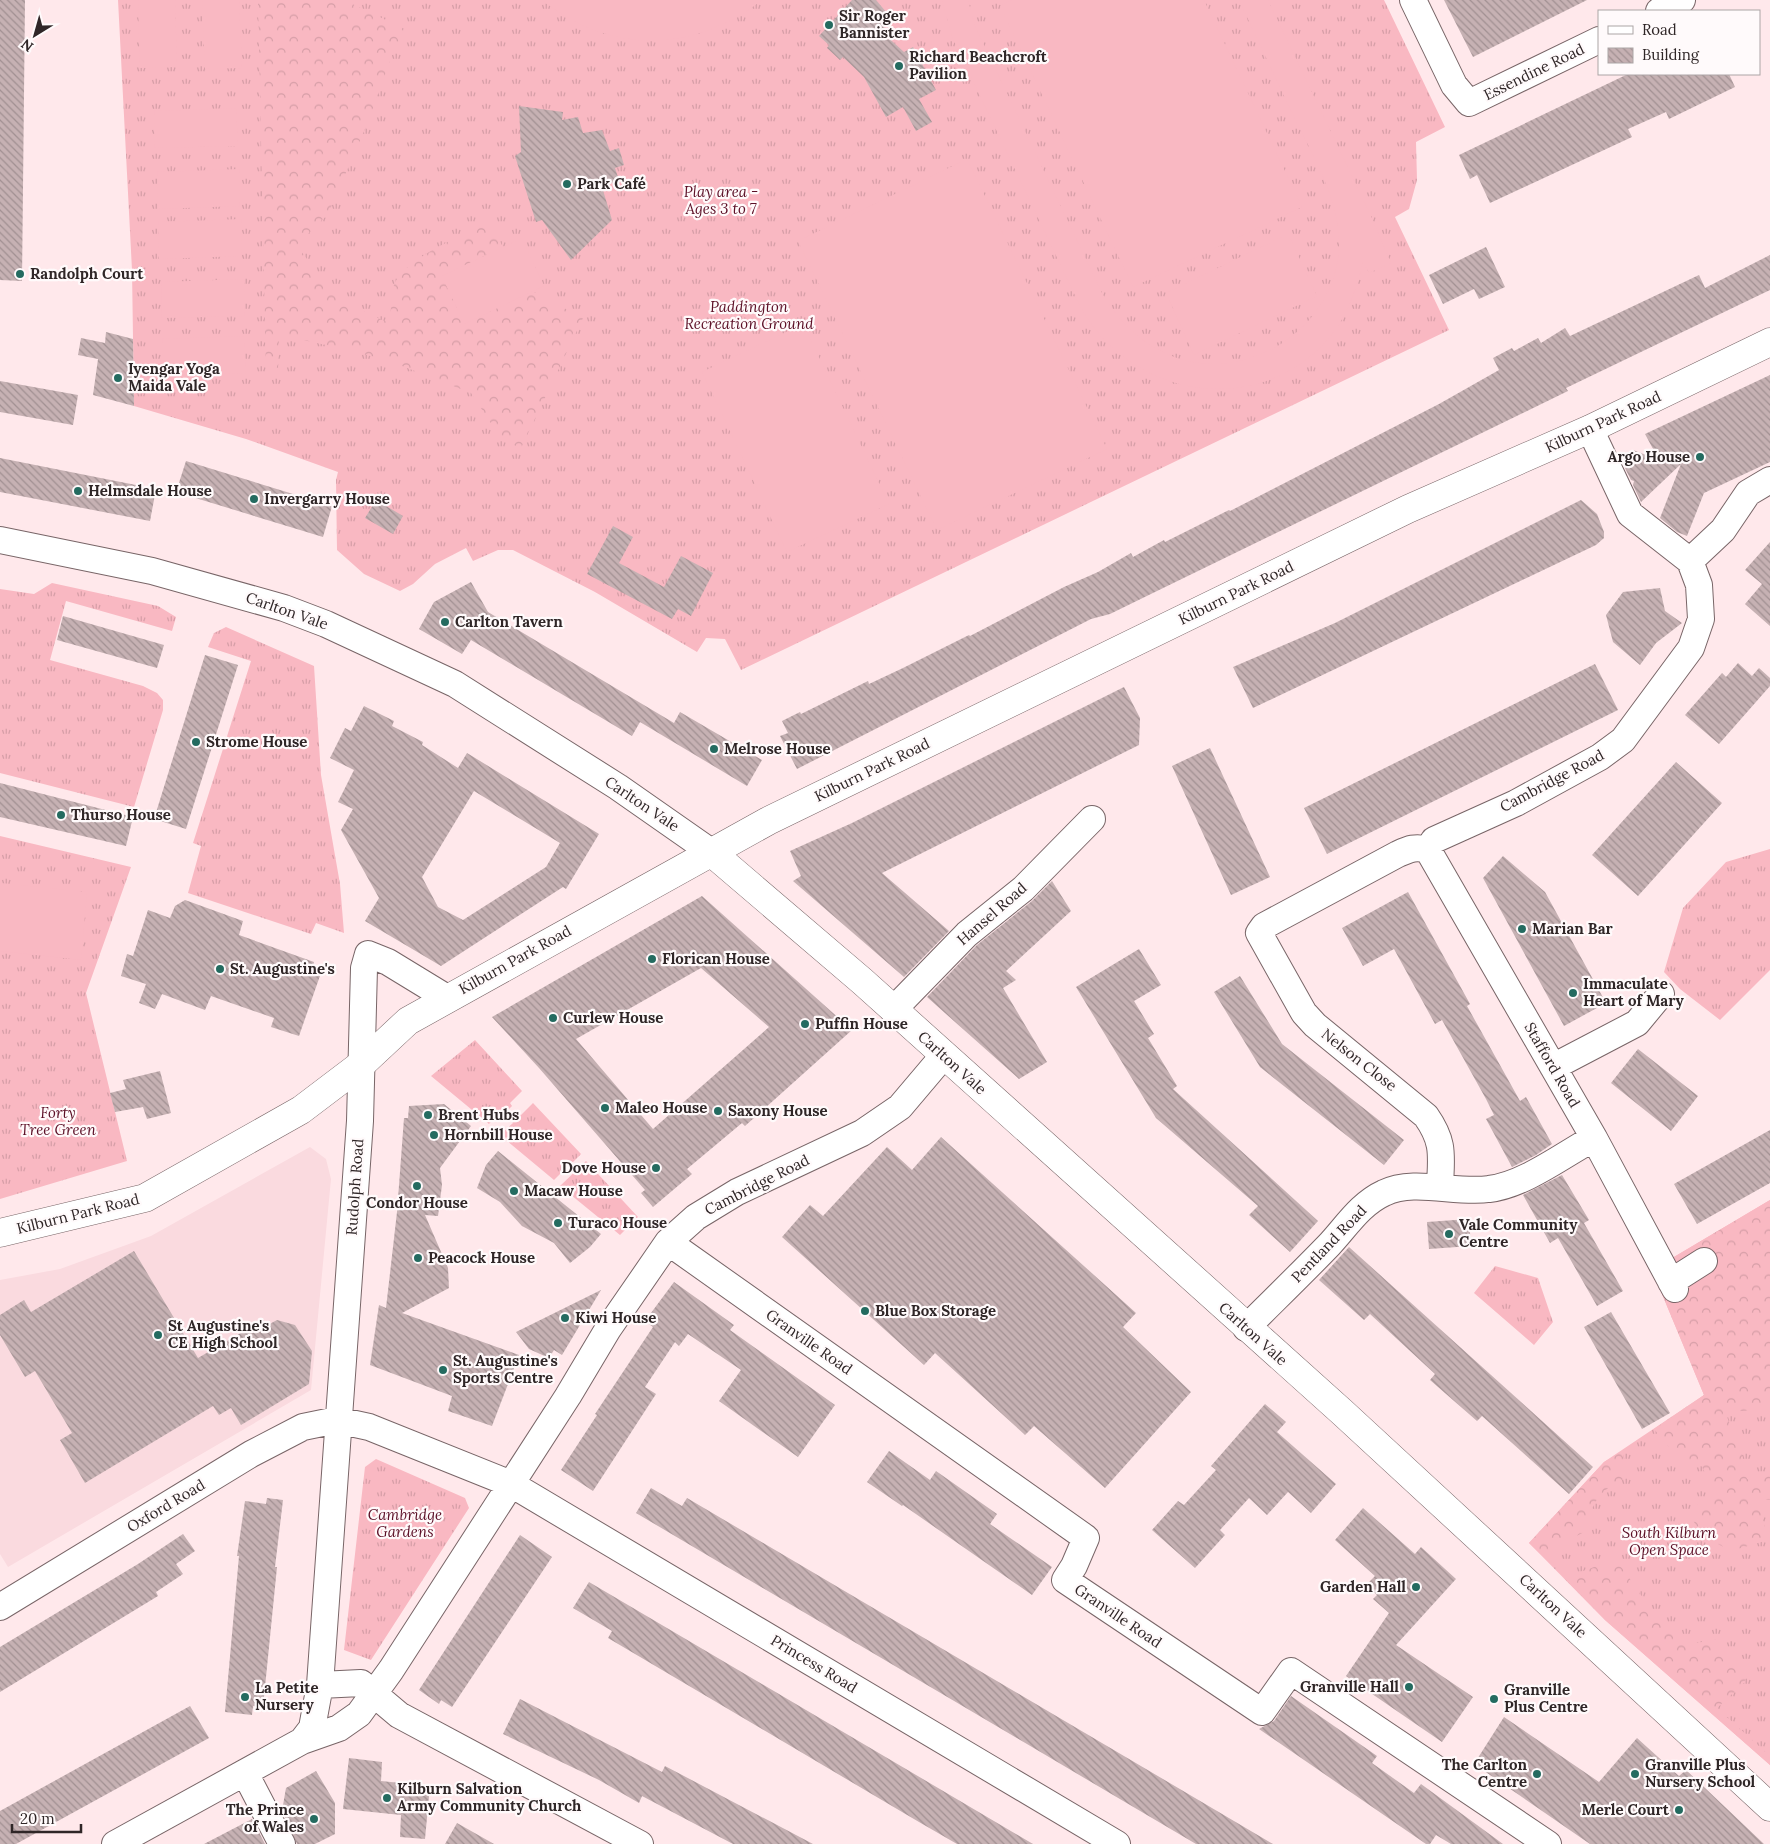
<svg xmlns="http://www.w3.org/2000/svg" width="1770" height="1844" font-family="Lora,serif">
<defs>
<pattern id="grass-tufts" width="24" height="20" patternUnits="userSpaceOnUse" patternTransform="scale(1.25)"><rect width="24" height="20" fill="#f9b8c2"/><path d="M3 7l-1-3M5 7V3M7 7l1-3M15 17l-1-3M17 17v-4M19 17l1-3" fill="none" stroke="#d69ea7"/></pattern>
<pattern id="forest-crowns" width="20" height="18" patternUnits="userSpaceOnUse" patternTransform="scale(1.25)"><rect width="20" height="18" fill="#f9b8c2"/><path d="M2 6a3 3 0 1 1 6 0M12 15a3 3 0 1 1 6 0" fill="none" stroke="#d69ea7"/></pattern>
<pattern id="building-back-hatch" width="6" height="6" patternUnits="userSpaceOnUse" patternTransform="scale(1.25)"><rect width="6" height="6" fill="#c6b1b3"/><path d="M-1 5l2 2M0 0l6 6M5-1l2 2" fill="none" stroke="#a19092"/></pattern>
</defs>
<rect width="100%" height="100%" fill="#ffe8eb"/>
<path fill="#fadadf" d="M310,1147L326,1159L331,1179L311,1390L8,1567L0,1554V1280L60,1269L151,1236Z"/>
<path fill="url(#grass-tufts)" d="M118,0H1384L1445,127L1416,142L1417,180L1409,209L1395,217L1449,330L741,670L725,639L706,638L697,652L595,592L513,550H498L473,561L466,548L435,564L413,584L400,591L364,574L337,550L336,480L338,472L246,439L134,406L132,270Z
M52,583L158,606L176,617L172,631L66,601L50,660L143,686L157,693L163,700V710L134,807L0,773V589L34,594Z
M226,627L314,666L321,775L340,884L344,933L316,923L311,934L188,893L201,846L193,843L251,661L208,647L214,633Z
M0,836L131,867L86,993L127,1161L0,1199Z
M1770,849V970L1720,1020L1680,989L1664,972L1683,908L1726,862Z
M475,1040L522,1091L510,1103L512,1106L505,1113L501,1111L489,1124L431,1076Z
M533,1103L581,1154L571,1164L573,1167L565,1175L562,1172L554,1180L500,1135L513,1123L511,1120L519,1113L521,1115Z
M586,1161L638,1217L620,1235L560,1186Z
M1770,1200V1765L1605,1620L1529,1543L1604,1462L1704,1395L1652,1270Z
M1495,1266L1538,1278L1553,1322L1534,1345L1474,1293Z
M376,1459L465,1498L469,1508L371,1660L344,1650L365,1467Z"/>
<path fill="url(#forest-crowns)" d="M258,0H344L411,32L392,55L368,122L328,214L297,245C325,286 343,305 390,323C391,311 391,296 394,285C404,258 464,235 489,222L503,247L442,276L464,323L532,291L583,318L521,448L502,440L471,393L392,362L349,350L303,340L279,338L278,373H266Z
M1770,1200V1402L1757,1410L1725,1412L1742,1454L1747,1479H1752L1770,1470V1500H1758L1768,1540L1731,1551L1703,1536L1687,1511L1716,1494L1701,1465L1680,1461L1654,1429L1704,1395L1652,1270Z
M1623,1451L1626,1478C1599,1490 1591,1503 1586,1531L1563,1543L1546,1559L1529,1543L1604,1462Z
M1616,1559L1657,1618L1686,1645L1717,1639L1746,1677L1744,1683L1717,1708L1770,1756V1765L1605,1620L1564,1578Z"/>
<path fill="#f9b8c2" d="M138,0H175L177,67L140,68Z
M202,0H239L242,68L205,69Z
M542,0H762C695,53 610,55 542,0Z
M942,0H968L975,26L1102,293C1121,325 1147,350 1184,360C1257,380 1337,322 1339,246C1340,200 1315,160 1295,119C1276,79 1258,40 1239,0H1268L1371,216L1391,263L1369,273L1363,262C1357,286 1350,309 1336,329C1270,420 1134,403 1081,308L952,37Z
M1012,0H1204L1302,207L1133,287L1000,6Z
M236,108L238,146L155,148L154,111Z
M967,159L1107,449L937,530L798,241Z
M239,169L240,206L158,209L157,172Z
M241,219L242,256L159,259L158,222Z
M1288,234L1317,296L1194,355L1166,293Z
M522,238L544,286L464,324L442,276Z
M244,279L245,316L162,318L161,282Z
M803,324L889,504L787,552L702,372Z
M244,336L246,373L163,376L162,339Z
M0,883L87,892L81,960L0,951Z"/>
<path fill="url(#building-back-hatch)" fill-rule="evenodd" d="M0,0H25L22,281L0,280Z
M852,0H876L892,19L881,31L904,52L913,47L936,90L919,99L932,122L916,131L903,107L886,117L864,77L843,57L840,60L827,48L829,45L819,36Z
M1444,0H1587L1473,57Z
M1628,74H1729L1735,87L1669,119L1666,112L1628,129L1632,137L1490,203L1477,175L1470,179L1459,155Z
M519,106L563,112L562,120L578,117L583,133L602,130L610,151L619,148L624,165L615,168L619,180L602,187L612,220L571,260L542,220L536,222L515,156L521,152Z
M1486,247L1505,287L1479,299L1474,289L1443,304L1429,275Z
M1770,255V290L1566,388L1568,391L1155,592L1110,614L1091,619L797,769L780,736L788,733L782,721L800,712L801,714L868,681L869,684L903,668L969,635L970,636L1064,587L1098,572L1131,553L1133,557L1164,540L1165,542L1229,510L1230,511L1439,404L1499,370L1493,358L1512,348L1514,351L1538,338L1541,343L1565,328L1570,336L1699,275L1705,288Z
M106,332L133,339L134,406L93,395L98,359L78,355L81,338L105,343Z
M1770,375V462L1704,493L1687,536L1677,532L1660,518L1681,464L1641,502L1633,485L1634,481L1631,480L1625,468L1633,450L1659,460L1645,434Z
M0,381L78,395L73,425L0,412Z
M0,458L156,489L150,521L0,492Z
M186,461L332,506L323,537L176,492Z
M376,500L403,516L393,534L365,518Z
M1581,500L1597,514L1604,532V538L1596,545L1253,708L1233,667L1335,623Z
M613,526L633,537L619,563L664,587L681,556L713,573L691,616L678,609L672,619L587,574Z
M1770,542V626L1745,604L1762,584L1745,570Z
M471,582L488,612L674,723L680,712L762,760L747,786L640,722L632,736L471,640L462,654L419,629L434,602Z
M1660,588L1665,611L1682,623L1656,643L1640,665L1613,642L1606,615L1623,592Z
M63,616L164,645L157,668L57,640Z
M205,655L238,665L186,829L154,819Z
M1738,663L1752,676L1759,668L1770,678V686L1719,744L1685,715L1722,673L1726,677Z
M1595,664L1618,710L1327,854L1304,808Z
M1124,687L1140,718L1139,745L882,873L949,931L904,977L793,881L801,876L790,851L852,823Z
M364,706L394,721L392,726L423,742L422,745L458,768L467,753L599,834L566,889L563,887L441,966L365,921L379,898L341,830L353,809L338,802L354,770L330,758L345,728L351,731ZM474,791L560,843L546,867L463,920L438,907L422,877Z
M1210,748L1270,877L1231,895L1172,766Z
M1676,762L1722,803L1638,896L1592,855Z
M0,783L133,817L126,846L0,817Z
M1503,856L1545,892L1606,1003L1564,1026L1483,878Z
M1052,881L1071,911L1006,971L1016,980L1003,988L1047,1062L1019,1079L927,997L977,945L1032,901Z
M1408,892L1470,1004L1467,1006L1520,1101L1526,1097L1552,1144L1536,1155L1512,1167L1486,1119L1494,1115L1486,1099L1442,1020L1435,1024L1394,949L1363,966L1342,928Z
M702,896L852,1030L745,1126L742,1123L687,1169L692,1174L653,1207L641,1193L645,1190L539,1068L492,1017ZM701,968L769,1027L653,1129L576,1039Z
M185,900L243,921L239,935L314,962L313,968L322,970L299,1036L271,1027L274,1018L211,996L205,1010L162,994L155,1009L139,1003L146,984L121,976L127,954L133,956L148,910L170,918L175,906Z
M1139,949L1161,985L1134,1001L1154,1034L1148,1038L1177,1086L1173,1089L1318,1221L1290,1252L1249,1215L1258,1206L1156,1118L1076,987Z
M1240,976L1282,1044L1404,1140L1384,1165L1260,1067L1214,992Z
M1638,1049L1698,1096L1671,1131L1611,1083Z
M160,1071L171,1113L147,1119L143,1107L115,1112L110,1093L126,1089L123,1080Z
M444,1104L471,1126L440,1168L442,1185L438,1216L425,1215L448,1268L449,1288L402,1313L519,1355L492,1426L448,1411L452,1396L370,1365L379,1305L386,1308L397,1212L404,1118H408L409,1106Z
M1770,1130V1183L1697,1224L1674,1184Z
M941,1137L1136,1313L1123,1327L1191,1392L1105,1488L1034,1426L1025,1435L935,1353L924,1365L782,1237L810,1205L823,1216L887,1147L912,1170Z
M498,1151L601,1234L590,1247L570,1263L554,1243L522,1226L500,1202L477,1188L486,1165Z
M1562,1175L1589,1220L1584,1223L1623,1291L1597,1306L1558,1238L1550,1243L1523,1195Z
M1469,1219L1471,1246L1429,1249L1427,1222Z
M1349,1247L1593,1467L1569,1494L1482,1416L1477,1421L1430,1380L1435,1374L1370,1314L1364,1320L1319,1280Z
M134,1251L198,1358L263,1320L266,1326L277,1320L295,1325L312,1351L309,1384L241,1425L231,1408L219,1415L213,1406L85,1483L60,1440L72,1433L35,1371L25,1377L0,1335V1315L24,1300L31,1312Z
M674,1282L734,1325L730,1330L835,1405L798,1457L719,1401L741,1370L688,1334L679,1346L675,1342L645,1387L656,1394L593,1491L561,1470L597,1415L595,1414L653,1327L645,1321Z
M601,1290L562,1355L554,1350L549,1358L529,1349L516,1332Z
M1611,1312L1670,1413L1642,1429L1584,1327Z
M1265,1404L1286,1422L1277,1432L1336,1484L1311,1513L1288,1492L1267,1515L1249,1498L1220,1530L1225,1535L1195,1568L1152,1530L1178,1501L1184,1505L1216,1470L1211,1466Z
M889,1451L930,1480L936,1471L997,1514L990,1524L1052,1567L1032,1595L903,1505L902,1506L867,1482Z
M651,1488L682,1506L687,1498L1273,1844H1196L636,1513Z
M267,1498L283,1500L275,1567H277L263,1707L253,1706L252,1715L225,1712L239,1556H237L245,1501L266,1504Z
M1363,1508L1415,1554L1421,1547L1456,1579L1396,1645L1473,1697L1442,1742L1346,1676L1389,1613L1373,1599L1377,1595L1366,1585L1375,1576L1335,1540Z
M183,1534L195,1551L176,1564L183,1574L156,1592L158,1596L0,1692V1647L138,1564Z
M520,1535L552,1557L452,1707L441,1700L439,1704L419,1690Z
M589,1582L872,1749L1033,1844H957L919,1822L608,1638L612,1631L573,1608Z
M1291,1696L1377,1756L1372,1763L1414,1793L1421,1784L1503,1844H1451L1436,1835L1430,1844H1426L1259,1729L1274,1721Z
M520,1699L662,1772L665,1766L813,1844H733L642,1796L639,1803L599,1780L503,1734Z
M190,1706L209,1738L16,1844H0V1811Z
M1504,1717L1599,1782L1637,1738L1679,1776L1686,1770L1764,1844H1590L1474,1764Z
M349,1758L382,1762L381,1781L430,1786L425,1839L400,1837L401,1815L343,1809Z
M316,1771L335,1803V1834L315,1844H297L282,1811L286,1788Z
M252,1819L265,1844H204Z
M457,1823L494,1844H445Z"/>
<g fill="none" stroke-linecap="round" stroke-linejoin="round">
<defs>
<path id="minor" d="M1413,0L1454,85L1469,103L1599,40
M1659,11L1682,0
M0,540L152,571L284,608L326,624L455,684L618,787L711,852
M1690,561L1723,530L1748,493L1770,480
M1428,850L1594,1138L1675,1289
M893,1010L967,934L1023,889L1092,819
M1553,1067L1637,1023L1661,994
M1440,1187C1441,1156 1445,1143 1426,1116L1315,1025L1304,1013L1259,933L1264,926L1398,854C1409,849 1416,846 1428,850L1434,840L1516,803L1600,757L1623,740L1691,648L1701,619L1699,585L1690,561L1630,514L1590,429
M668,1242L1086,1538L1074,1566L1065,1580L1262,1712L1291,1671L1548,1844
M1671,1282L1704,1261
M1246,1328C1274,1300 1302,1273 1329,1245C1346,1227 1360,1204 1384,1193C1414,1178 1456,1194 1489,1189C1524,1185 1563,1155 1594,1138
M0,1607L251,1454L303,1427L337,1420L369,1427L511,1484L1117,1844
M320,1685L361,1683L399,1715L640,1844
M302,1741L312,1728L320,1685L360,1121L364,968L368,954L388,962L447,998
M245,1773L282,1844
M115,1844L302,1741L339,1728L359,1714L391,1670L568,1396L608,1329L668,1242L696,1217L737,1192L862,1133L900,1107L944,1055"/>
<path id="major" d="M711,852L862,981L1342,1412L1770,1807
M0,1233L145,1198L301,1110L363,1063L408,1021L768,821L1408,509L1590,429L1770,342"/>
</defs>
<use href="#minor" stroke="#786567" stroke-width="28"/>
<use href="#major" stroke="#786567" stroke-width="29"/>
<use href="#minor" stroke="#fff" stroke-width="26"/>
<use href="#major" stroke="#fff" stroke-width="28"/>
</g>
<g fill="#246b60" stroke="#fffafb" stroke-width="2">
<circle cx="829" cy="25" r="5"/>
<circle cx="899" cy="66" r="5"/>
<circle cx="567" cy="184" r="5"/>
<circle cx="20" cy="274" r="5"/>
<circle cx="118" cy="378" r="5"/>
<circle cx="1700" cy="457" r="5"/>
<circle cx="78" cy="491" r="5"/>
<circle cx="254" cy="499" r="5"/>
<circle cx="445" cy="622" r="5"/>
<circle cx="196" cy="742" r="5"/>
<circle cx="714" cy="749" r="5"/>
<circle cx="61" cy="815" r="5"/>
<circle cx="1522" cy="929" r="5"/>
<circle cx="652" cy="959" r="5"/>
<circle cx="220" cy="969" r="5"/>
<circle cx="1573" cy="993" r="5"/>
<circle cx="553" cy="1018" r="5"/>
<circle cx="805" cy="1024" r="5"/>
<circle cx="605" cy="1108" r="5"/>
<circle cx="718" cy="1111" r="5"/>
<circle cx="428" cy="1115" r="5"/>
<circle cx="434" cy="1135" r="5"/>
<circle cx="656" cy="1168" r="5"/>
<circle cx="417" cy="1186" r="5"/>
<circle cx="514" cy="1191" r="5"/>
<circle cx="558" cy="1223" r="5"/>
<circle cx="1449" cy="1234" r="5"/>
<circle cx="418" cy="1258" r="5"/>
<circle cx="865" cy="1311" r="5"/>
<circle cx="565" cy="1318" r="5"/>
<circle cx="158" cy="1335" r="5"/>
<circle cx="443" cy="1370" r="5"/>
<circle cx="1416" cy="1587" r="5"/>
<circle cx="1409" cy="1687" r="5"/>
<circle cx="245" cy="1697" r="5"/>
<circle cx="1494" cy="1699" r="5"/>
<circle cx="1537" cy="1774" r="5"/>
<circle cx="1635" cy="1774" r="5"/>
<circle cx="387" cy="1798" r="5"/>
<circle cx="1679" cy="1810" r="5"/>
<circle cx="314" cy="1819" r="5"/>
</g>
<g text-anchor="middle" stroke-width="4.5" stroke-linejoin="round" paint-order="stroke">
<g font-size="15" font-weight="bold" fill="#2f2627" stroke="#fffafb" text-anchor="start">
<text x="839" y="21">Sir Roger<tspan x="839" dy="17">Bannister</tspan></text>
<text x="909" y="62">Richard Beachcroft<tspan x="909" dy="17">Pavilion</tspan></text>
<text x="577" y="189">Park Café</text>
<text x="30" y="279">Randolph Court</text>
<text x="128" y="374">Iyengar Yoga<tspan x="128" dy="17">Maida Vale</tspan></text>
<text x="1690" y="462" text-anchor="end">Argo House</text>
<text x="88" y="496">Helmsdale House</text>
<text x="264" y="504">Invergarry House</text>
<text x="455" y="627">Carlton Tavern</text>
<text x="206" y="747">Strome House</text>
<text x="724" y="754">Melrose House</text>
<text x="71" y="820">Thurso House</text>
<text x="1532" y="934">Marian Bar</text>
<text x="662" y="964">Florican House</text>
<text x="230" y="974">St. Augustine's</text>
<text x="1583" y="989">Immaculate<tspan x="1583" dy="17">Heart of Mary</tspan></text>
<text x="563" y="1023">Curlew House</text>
<text x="815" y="1029">Puffin House</text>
<text x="615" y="1113">Maleo House</text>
<text x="728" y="1116">Saxony House</text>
<text x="438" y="1120">Brent Hubs</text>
<text x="444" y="1140">Hornbill House</text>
<text x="646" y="1173" text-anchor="end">Dove House</text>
<text x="524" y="1196">Macaw House</text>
<text x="417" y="1208" text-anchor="middle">Condor House</text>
<text x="568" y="1228">Turaco House</text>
<text x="1459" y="1230">Vale Community<tspan x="1459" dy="17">Centre</tspan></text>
<text x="428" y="1263">Peacock House</text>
<text x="875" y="1316">Blue Box Storage</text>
<text x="575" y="1323">Kiwi House</text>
<text x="168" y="1331">St Augustine's<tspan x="168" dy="17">CE High School</tspan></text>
<text x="453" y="1366">St. Augustine's<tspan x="453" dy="17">Sports Centre</tspan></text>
<text x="1406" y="1592" text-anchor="end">Garden Hall</text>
<text x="1399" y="1692" text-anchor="end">Granville Hall</text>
<text x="255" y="1693">La Petite<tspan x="255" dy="17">Nursery</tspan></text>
<text x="1504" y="1695">Granville<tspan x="1504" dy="17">Plus Centre</tspan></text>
<text x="1527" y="1770" text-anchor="end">The Carlton<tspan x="1527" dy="17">Centre</tspan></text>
<text x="1645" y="1770">Granville Plus<tspan x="1645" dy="17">Nursery School</tspan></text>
<text x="397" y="1794">Kilburn Salvation<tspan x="397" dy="17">Army Community Church</tspan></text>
<text x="304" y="1815" text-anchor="end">The Prince<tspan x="304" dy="17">of Wales</tspan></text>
<text x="1669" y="1815" text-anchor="end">Merle Court</text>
</g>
<g font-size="15" fill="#2f2627" stroke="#fffafb">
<text transform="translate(1534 72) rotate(-26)" y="5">Essendine Road</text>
<text transform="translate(1603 422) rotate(-25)" y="5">Kilburn Park Road</text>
<text transform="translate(1236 593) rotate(-26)" y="5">Kilburn Park Road</text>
<text transform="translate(287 611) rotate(19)" y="5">Carlton Vale</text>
<text transform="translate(872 770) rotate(-26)" y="5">Kilburn Park Road</text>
<text transform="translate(1552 781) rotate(-28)" y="5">Cambridge Road</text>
<text transform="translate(642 804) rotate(34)" y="5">Carlton Vale</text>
<text transform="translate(992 914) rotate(-41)" y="5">Hansel Road</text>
<text transform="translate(515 960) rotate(-29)" y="5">Kilburn Park Road</text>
<text transform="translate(1359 1060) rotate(38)" y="5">Nelson Close</text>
<text transform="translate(952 1063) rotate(42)" y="5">Carlton Vale</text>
<text transform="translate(1552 1065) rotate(60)" y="5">Stafford Road</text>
<text transform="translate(757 1185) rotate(-27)" y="5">Cambridge Road</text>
<text transform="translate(355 1187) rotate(-86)" y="5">Rudolph Road</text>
<text transform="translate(78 1214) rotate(-14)" y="5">Kilburn Park Road</text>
<text transform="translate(1329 1244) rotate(-46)" y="5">Pentland Road</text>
<text transform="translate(1253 1334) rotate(42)" y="5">Carlton Vale</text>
<text transform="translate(809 1342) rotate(35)" y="5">Granville Road</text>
<text transform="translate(166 1506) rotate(-31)" y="5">Oxford Road</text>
<text transform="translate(1553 1606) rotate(43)" y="5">Carlton Vale</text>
<text transform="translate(1118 1616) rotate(34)" y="5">Granville Road</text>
<text transform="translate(814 1664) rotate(31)" y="5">Princess Road</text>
</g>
<g font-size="15" font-style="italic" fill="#5c0f26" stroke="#fffafb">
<text x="721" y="197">Play area -<tspan x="721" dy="17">Ages 3 to 7</tspan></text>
<text x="749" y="312">Paddington<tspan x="749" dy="17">Recreation Ground</tspan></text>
<text x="58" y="1118">Forty<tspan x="58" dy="17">Tree Green</tspan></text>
<text x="405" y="1520">Cambridge<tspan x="405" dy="17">Gardens</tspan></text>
<text x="1669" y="1538">South Kilburn<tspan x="1669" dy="17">Open Space</tspan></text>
</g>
</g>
<rect x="1598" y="10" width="162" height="65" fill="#fffafb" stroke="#aca5a6"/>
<rect x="1608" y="26" width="25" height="8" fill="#ffffff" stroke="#aca5a6"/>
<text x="1642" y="35" font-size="15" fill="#2f2627">Road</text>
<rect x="1608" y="48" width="25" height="15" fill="url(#building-back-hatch)" stroke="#aca5a6"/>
<text x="1642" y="60" font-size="15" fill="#2f2627">Building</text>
<g transform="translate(35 35) rotate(217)" stroke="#fffafb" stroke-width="4" paint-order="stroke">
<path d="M0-4L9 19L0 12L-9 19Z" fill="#2f2627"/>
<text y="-8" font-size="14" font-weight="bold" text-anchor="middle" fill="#2f2627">N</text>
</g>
<path d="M12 1824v8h69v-8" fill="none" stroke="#2f2627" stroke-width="2.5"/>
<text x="20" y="1824" font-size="15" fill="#2f2627" stroke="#fffafb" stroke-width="4" paint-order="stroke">20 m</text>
</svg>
